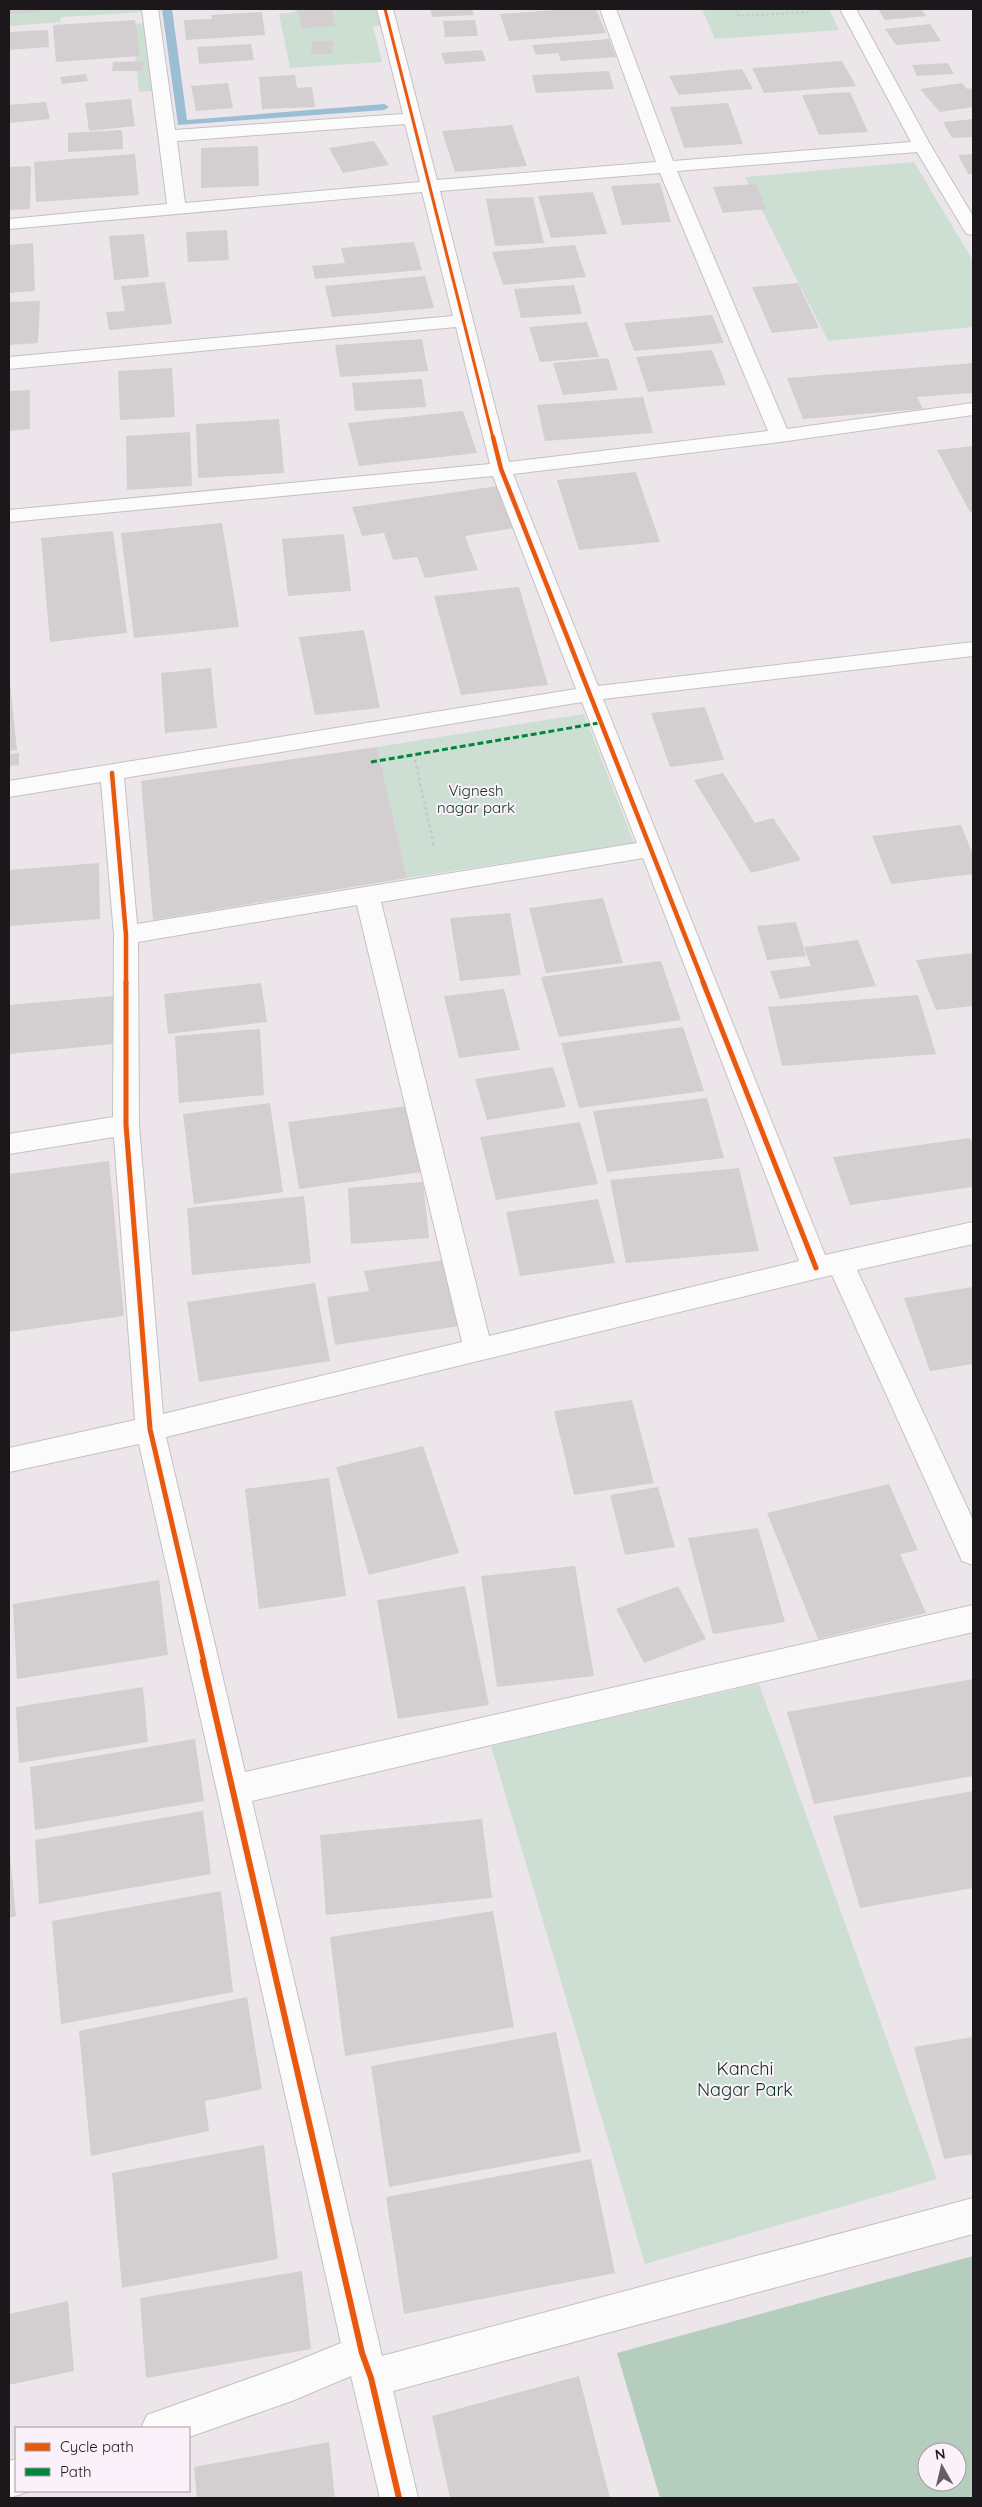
<svg xmlns="http://www.w3.org/2000/svg" width="982" height="2507" font-family="Quicksand,sans-serif">
<rect width="100%" height="100%" fill="#ece6eb"/>
<path fill="#cdded3" d="M9,9H145V12L61,17L60,22L9,26Z
M295,9H382L386,25L373,26L382,62L290,68L279,14L296,12Z
M702,9H829L839,30L715,39Z
M146,23L153,91L139,92L132,24Z
M914,162L973,261V327L828,341L745,177Z
M584,714L634,843L407,878L377,747Z
M759,1684L937,2179L645,2264L491,1746Z"/>
<path fill="#b4cdbd" fill-rule="evenodd" d="M973,2256V2498H660L617,2353ZM927,2452H957V2482H927Z"/>
<g fill="none" stroke-linecap="round" stroke-linejoin="round">
<path fill="#9cbed5" fill-rule="evenodd" d="M162,9H172L187,120L384,104L389,107L384,110L178,125Z"/>
</g>
<path fill="#d3ced0" d="M9,9H41V12L9,14Z
M332,9L335,26L302,28L298,11Z
M430,9H472L474,15L432,17Z
M567,9H596L606,33L509,41L500,14Z
M878,9H921L926,16L885,20Z
M262,12L265,35L186,40L184,20L212,19L211,15Z
M135,20L140,56L56,62L53,25Z
M475,20L478,36L445,37L443,21Z
M930,24L941,41L896,45L885,29Z
M48,30L49,47L9,50V32Z
M609,39L616,57L561,61L558,53L536,55L532,45Z
M312,41H333L332,54H311Z
M251,44L254,60L199,64L197,47Z
M482,50L486,61L445,64L441,53Z
M143,61L142,71H112L113,62Z
M842,61L856,86L764,93L752,68Z
M948,63L954,74L917,76L912,65Z
M742,69L753,89L679,95L669,76Z
M609,71L614,89L536,93L532,75Z
M86,74L88,81L62,84L60,77Z
M295,75L297,88L312,87L315,107L262,109L259,77Z
M228,83L233,108L196,111L191,86Z
M962,83L967,89L973,88V107L940,112L920,89Z
M850,92L868,132L819,135L802,95Z
M131,99L135,126L89,131L85,103Z
M46,102L50,119L9,123V105Z
M728,103L743,144L684,148L670,107Z
M973,119V137L952,138L943,122Z
M512,125L527,166L455,172L442,131Z
M122,130L123,149L68,152V133Z
M374,141L389,165L343,173L329,148Z
M258,146L259,186L201,188V148Z
M135,154L139,195L36,202L34,162Z
M973,154V174H968L958,155Z
M31,166L30,209L9,210V167Z
M660,183L671,222L622,225L611,186Z
M756,184L766,209L723,213L713,187Z
M593,192L607,234L551,238L538,196Z
M533,197L544,243L495,246L486,199Z
M227,230L229,260L188,262L186,232Z
M144,234L149,277L114,280L109,236Z
M414,242L422,270L315,279L312,266L345,263L341,248Z
M33,243L35,291L9,293V245Z
M575,245L586,277L503,285L492,252Z
M425,276L434,308L332,317L325,286Z
M165,282L172,324L109,330L106,312L125,311L121,286Z
M798,283L819,328L772,333L752,287Z
M574,285L582,314L521,318L514,289Z
M40,301L38,343L9,345V302Z
M712,315L724,343L634,351L624,323Z
M587,322L599,357L540,362L529,327Z
M422,339L428,371L340,377L335,345Z
M712,350L726,385L648,392L636,357Z
M608,358L618,390L563,395L553,363Z
M973,363V393L917,397L923,409L803,419L787,378Z
M172,368L175,417L120,420L118,371Z
M422,379L426,407L355,411L352,383Z
M30,390V429L9,431V391Z
M643,397L653,433L545,441L537,405Z
M463,411L477,453L359,466L348,423Z
M279,419L284,473L198,478L196,424Z
M190,432L192,486L127,490L126,436Z
M973,446V512H970L937,450Z
M636,472L660,542L579,550L557,480Z
M498,486L515,528L465,536L478,570L425,578L417,557L393,560L384,533L362,536L352,507Z
M222,523L239,627L134,638L121,533Z
M113,531L127,633L50,642L41,538Z
M344,534L351,591L288,596L282,539Z
M519,587L548,685L461,695L434,596Z
M364,630L380,708L315,715L299,637Z
M211,668L217,728L165,733L161,673Z
M9,673L17,750L9,751Z
M705,707L724,760L670,767L651,713Z
M377,747L407,878L153,920L141,781Z
M19,753V765L9,766V754Z
M723,773L755,823L773,818L801,860L751,873L694,780Z
M961,825L973,855V874L891,884L872,836Z
M99,863L100,919L9,926V870Z
M603,898L623,963L546,973L529,908Z
M510,913L521,975L460,981L450,918Z
M796,922L806,956L767,960L757,926Z
M858,940L876,986L780,999L770,971L811,966L804,947Z
M973,953V1006L936,1010L916,960Z
M661,961L681,1020L559,1037L541,977Z
M261,983L267,1022L168,1034L164,994Z
M504,989L520,1050L459,1058L444,996Z
M918,995L936,1054L782,1066L768,1007Z
M113,996L114,1044L9,1054V1005Z
M683,1027L704,1091L579,1108L561,1043Z
M260,1029L264,1095L179,1103L175,1036Z
M553,1067L566,1107L487,1120L475,1079Z
M707,1098L724,1158L607,1172L593,1111Z
M270,1103L283,1192L194,1204L183,1114Z
M408,1106L422,1172L299,1189L288,1122Z
M580,1122L598,1184L496,1200L480,1137Z
M970,1138L973,1145V1187L850,1205L833,1157Z
M109,1161L124,1316L9,1332V1174Z
M739,1168L759,1251L626,1263L610,1180Z
M423,1182L429,1238L351,1244L348,1188Z
M304,1196L311,1263L192,1275L187,1208Z
M598,1199L615,1263L520,1276L506,1212Z
M445,1260L460,1326L335,1345L327,1297L369,1291L364,1271Z
M315,1283L330,1361L199,1382L187,1302Z
M973,1287V1364L930,1371L904,1298Z
M632,1400L654,1483L574,1495L554,1411Z
M423,1446L459,1553L369,1575L336,1467Z
M329,1478L346,1596L259,1609L245,1489Z
M889,1484L918,1550L900,1554L926,1613L818,1639L767,1513Z
M658,1487L675,1547L625,1555L610,1495Z
M758,1528L785,1622L713,1634L688,1538Z
M575,1566L594,1676L497,1687L481,1576Z
M159,1580L168,1655L17,1679L13,1604Z
M465,1586L489,1705L398,1719L377,1600Z
M678,1586L706,1639L644,1663L616,1609Z
M973,1679V1776L814,1804L787,1712Z
M143,1687L148,1742L19,1763L16,1707Z
M195,1739L204,1801L35,1830L30,1767Z
M973,1791V1888L860,1908L833,1816Z
M203,1811L211,1874L39,1904L35,1840Z
M482,1819L492,1898L326,1915L320,1835Z
M9,1845L16,1916L9,1918Z
M221,1891L233,1992L61,2024L52,1921Z
M493,1911L514,2027L345,2056L330,1937Z
M247,1997L262,2089L205,2101L209,2131L91,2156L79,2031Z
M556,2032L581,2152L389,2187L371,2066Z
M973,2037V2154L944,2159L914,2047Z
M264,2145L278,2259L122,2288L112,2173Z
M591,2159L615,2273L404,2314L386,2197Z
M302,2271L311,2349L146,2378L140,2298Z
M68,2301L74,2371L9,2385V2314Z
M579,2376L610,2498H450L432,2416Z
M329,2442L335,2498H197L194,2467Z"/>
<g fill="none" stroke-linecap="round" stroke-linejoin="round">
<defs>
<path id="minor" d="M142,9H158L175,130L403,114L377,9H393L437,180L656,162L600,9H616L673,161L911,142L840,9H856L931,146L973,216V235L967,234L964,230L917,152L677,171L787,429L973,403V415L780,442L513,474L598,686L973,642V656L603,699L825,1255L973,1222V1244L857,1270L973,1520V1565L962,1561L832,1275L166,1437L245,1772L973,1605V1632L252,1801L382,2356L973,2198V2234L393,2391L418,2498H380L351,2376L292,2401L189,2437V2428H141L147,2415L292,2363L341,2343L139,1444L9,1472V1448L135,1420L114,1137L9,1154V1134L113,1117L114,935L101,782L9,797V781L576,689L493,476L9,522V510L490,464L456,327L9,369V357L453,316L422,192L9,229V219L167,204ZM405,124L420,182L185,203L177,141ZM660,173L768,431L509,462L440,191ZM582,702L637,843L137,924L124,778ZM643,858L799,1261L489,1336L381,902ZM357,905L462,1342L163,1414L139,1125L138,942Z
M16,2459V2491H30L9,2498V2461Z"/>
</defs>
<use href="#minor" stroke="#c4c0c4" stroke-width="2"/>
<path stroke="#c9c7c8" stroke-width="2" stroke-dasharray="2.5 2.5" stroke-linecap="butt" d="M736,9L739,16L811,12"/>
<path stroke="#c9c7c8" stroke-width="2.5" stroke-dasharray="3 3" stroke-linecap="butt" d="M415,760L434,846"/>
<use href="#minor" fill="#fcfbfc" fill-rule="evenodd"/>
<path stroke="#00873e" stroke-width="3" stroke-dasharray="6 3" stroke-linecap="butt" d="M371,762L599,723"/>
<defs>
<path id="cycleway-far3" d="M385,9L493,438"/>
<path id="cycleway-far2" d="M493,437L501,469L704,984
M112,773L126,935V984"/>
<path id="cycleway-far1" d="M126,982V1125L150,1429L204,1662
M703,982L816,1268"/>
<path id="cycleway" d="M203,1661L362,2353L371,2378L399,2498"/>
</defs>
<use href="#cycleway-far3" stroke="#fbf1fa" stroke-width="5"/>
<use href="#cycleway-far2" stroke="#fbf1fa" stroke-width="7"/>
<use href="#cycleway-far1" stroke="#fbf1fa" stroke-width="8"/>
<use href="#cycleway" stroke="#fbf1fa" stroke-width="9"/>
<use href="#cycleway-far3" stroke="#e8590c" stroke-width="3"/>
<use href="#cycleway-far2" stroke="#e8590c" stroke-width="4.5"/>
<use href="#cycleway-far1" stroke="#e8590c" stroke-width="5"/>
<use href="#cycleway" stroke="#e8590c" stroke-width="6"/>
</g>
<g text-anchor="middle" stroke-width="4" stroke-linejoin="round" paint-order="stroke">
<g font-size="15" fill="#0b341d" stroke="#fbf1fa">
<text x="476" y="796">Vignesh<tspan x="476" dy="17">nagar park</tspan></text>
</g>
<g font-size="18" fill="#0b341d" stroke="#fbf1fa">
<text x="745" y="2075">Kanchi<tspan x="745" dy="21">Nagar Park</tspan></text>
</g>
</g>
<rect width="982" height="2507" fill="none" stroke="#1b171a" stroke-width="20"/>
<rect x="15" y="2427" width="175" height="65" fill="#fbf1fa" stroke="#a19aa0"/>
<rect x="25" y="2443" width="25" height="8" fill="#e8590c" stroke="#a19aa0"/>
<text x="60" y="2452" font-size="15" fill="#1b171a">Cycle path</text>
<rect x="25" y="2468" width="25" height="8" fill="#00873e" stroke="#a19aa0"/>
<text x="60" y="2477" font-size="15" fill="#1b171a">Path</text>
<g transform="translate(942 2467) rotate(352)"><circle r="24" fill="#fbf1fa" stroke="#a19aa0"/>
<path d="M0-4L9 19L0 12L-9 19Z" fill="#645f63"/>
<text y="-8" font-size="14" font-weight="bold" text-anchor="middle" fill="#1b171a">N</text>
</g>
</svg>
